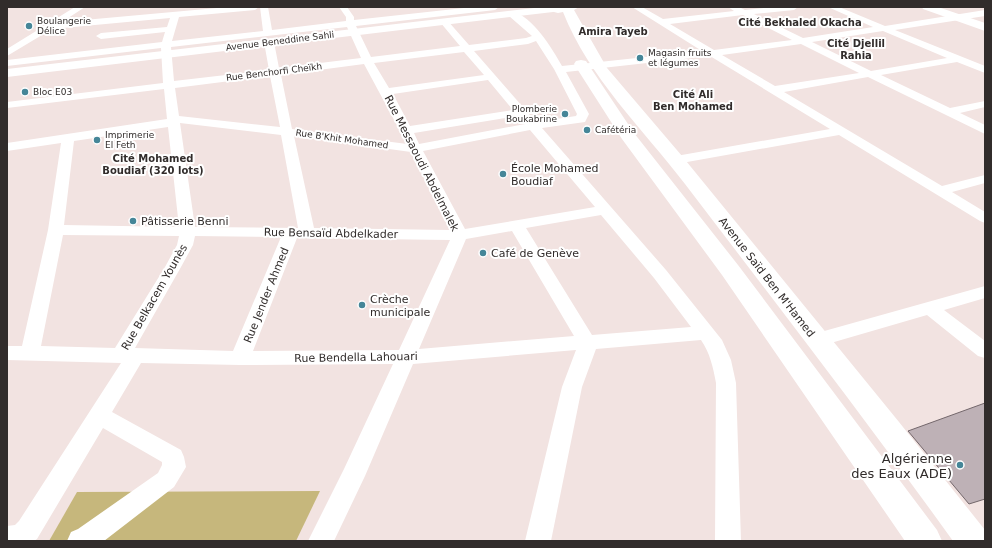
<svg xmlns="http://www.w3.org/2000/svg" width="992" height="548" font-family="'DejaVu Sans',sans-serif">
<rect width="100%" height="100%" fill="#f2e3e1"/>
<path fill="#c6b77c" d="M320,491L296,541H49L77,492Z"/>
<path fill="#beb1b6" stroke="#73676b" d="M985,403V499L969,504L908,431Z"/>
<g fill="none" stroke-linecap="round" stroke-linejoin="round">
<path fill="#fff" fill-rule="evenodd" d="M75,7H85L62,22L228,7H259L255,10L179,17L172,41L263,31L260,7H268L272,30L346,21V17L339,7H347L354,17V20L473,7H499L495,10L356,26L371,57L460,46L440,22L444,19L447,20L469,45L526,38L532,36L509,16V12L512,11C533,17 552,48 562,66L702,51L632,7H642L663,19L734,11L728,7H739L745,10L772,7H798L794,10L754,14L803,38L873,27L828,7H839L885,26L985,10V16L895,30L985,66V73L957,62L881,75L950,108L985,101V107L960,113L985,125V134L868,77L784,92L942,186L985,175V183L952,192L985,212V223L980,221L839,135L676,164L671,163L669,160L671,157L676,156L830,129L710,56L566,72L589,114L585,122L542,128L666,270L722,340L731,360L736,383L741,541H715L716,383C713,367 710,353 701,340L596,349L582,387L551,541H525L562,387L576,350L413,364L365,476L334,541H308L344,469L393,364L240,365L141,363L112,412L181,450L184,457L186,467L174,487L104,541H67L71,532L78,529L158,473L162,465V462L103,428L37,539L34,541H7V526L15,525L19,521L121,363L7,360V346H22L48,230L61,143L7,151V143L167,119L164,89L7,108V102L163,83L161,48L7,66V60L162,42L165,32L101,39L96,36L101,33L167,27L170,18L52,29L7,56V49ZM743,15L792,40L714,50L670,24ZM347,27L361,58L279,68L274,42L269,39L264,42L269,70L174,81L171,47ZM883,31L947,58L871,71L812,42ZM536,41L554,69L577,114L576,116L536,122L474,51L528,44ZM801,44L859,73L775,86L722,55ZM464,52L484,75L389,88L374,63ZM364,64L407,144L292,129L281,75ZM270,76L280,127L179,116L175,88ZM488,80L513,110L410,126L393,94ZM518,116L525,124L419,144L414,133ZM180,123L281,135L298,228L195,227ZM168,127L179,227L64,225L74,141ZM530,130L595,207L465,229L423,151ZM294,136L411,152L450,230L314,228ZM601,215L654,278L691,327L592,335L526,228ZM512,231L574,336L419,349L466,239ZM63,235L179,236L177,245L165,267L115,348L41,346ZM195,236L281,237L233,351L135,348L181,267L193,245ZM297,238L450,240L399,350L253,351Z
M985,286V298L944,310L985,341V358L978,356L927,315L817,347L810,345L807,340L810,335Z"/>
<path fill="#fff" fill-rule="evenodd" d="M543,7H557L558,9L553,12L7,77V69Z"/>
<path fill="#fff" fill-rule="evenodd" d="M541,7H579L574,10L607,68L682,156L899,422L985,530V541H953C866,420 775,302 685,184C643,129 589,78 563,12L558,13L542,9Z
M922,7H938L985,23V31L923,9Z
M581,60L586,61L634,133L738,265L937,530L942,541H905L722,275L622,139L574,64L576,61Z"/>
</g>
<g fill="#458698" stroke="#fff" stroke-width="1.5">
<circle cx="29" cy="26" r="4"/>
<circle cx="640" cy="58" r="4"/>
<circle cx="25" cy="92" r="4"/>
<circle cx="565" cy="114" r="4"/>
<circle cx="587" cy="130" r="4"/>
<circle cx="97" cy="140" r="4"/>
<circle cx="503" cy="174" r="4"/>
<circle cx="133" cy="221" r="4"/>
<circle cx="483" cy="253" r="4"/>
<circle cx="362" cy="305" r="4"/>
<circle cx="960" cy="465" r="4"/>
</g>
<g text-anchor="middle" stroke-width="4" stroke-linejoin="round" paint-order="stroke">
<g font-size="9" fill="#312c2b" stroke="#fff" text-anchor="start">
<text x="37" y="24">Boulangerie<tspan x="37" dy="10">Délice</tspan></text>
<text x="648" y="56">Magasin fruits<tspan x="648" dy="10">et légumes</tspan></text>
<text x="33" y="95">Bloc E03</text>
<text x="557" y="112" text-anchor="end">Plomberie<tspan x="557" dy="10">Boukabrine</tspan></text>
<text x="595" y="133">Cafétéria</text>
<text x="105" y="138">Imprimerie<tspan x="105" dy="10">El Feth</tspan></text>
</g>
<g font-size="9" fill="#312c2b" stroke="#fff">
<text transform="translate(280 41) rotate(-7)" y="3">Avenue Beneddine Sahli</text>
<text transform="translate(274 72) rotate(-7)" y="3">Rue Benchorfi Cheïkh</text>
<text transform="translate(342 139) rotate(8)" y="3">Rue B'Khit Mohamed</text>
</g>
<g font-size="10" font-weight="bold" fill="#312c2b" stroke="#fff">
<text x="800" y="26">Cité Bekhaled Okacha</text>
<text x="613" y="35">Amira Tayeb</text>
<text x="856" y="47">Cité Djellil<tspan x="856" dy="12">Rahia</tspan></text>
<text x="693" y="98">Cité Ali<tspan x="693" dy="12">Ben Mohamed</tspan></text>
<text x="153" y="162">Cité Mohamed<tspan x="153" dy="12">Boudiaf (320 lots)</tspan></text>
</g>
<g font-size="11" fill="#312c2b" stroke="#fff">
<text transform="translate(422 163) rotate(63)" y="4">Rue Messaoudi Abdelmalek</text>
<text transform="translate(331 233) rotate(1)" y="4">Rue Bensaïd Abdelkader</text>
<text transform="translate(767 277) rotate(52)" y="4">Avenue Saïd Ben M'Hamed</text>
<text transform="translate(266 295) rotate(-68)" y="4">Rue Jender Ahmed</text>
<text transform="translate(154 297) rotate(-60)" y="4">Rue Belkacem Younès</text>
<text transform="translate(356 357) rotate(-1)" y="4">Rue Bendella Lahouari</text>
</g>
<g font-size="11" fill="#312c2b" stroke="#fff" text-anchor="start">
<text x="511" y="172">École Mohamed<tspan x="511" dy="13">Boudiaf</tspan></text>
<text x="141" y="225">Pâtisserie Benni</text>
<text x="491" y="257">Café de Genève</text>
<text x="370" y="303">Crèche<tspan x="370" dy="13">municipale</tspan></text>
</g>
<g font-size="13" fill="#312c2b" stroke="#fff" text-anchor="end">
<text x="952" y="463">Algérienne<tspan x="952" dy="15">des Eaux (ADE)</tspan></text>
</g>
</g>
<rect width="992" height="548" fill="none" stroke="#312c2b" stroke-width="16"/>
</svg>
